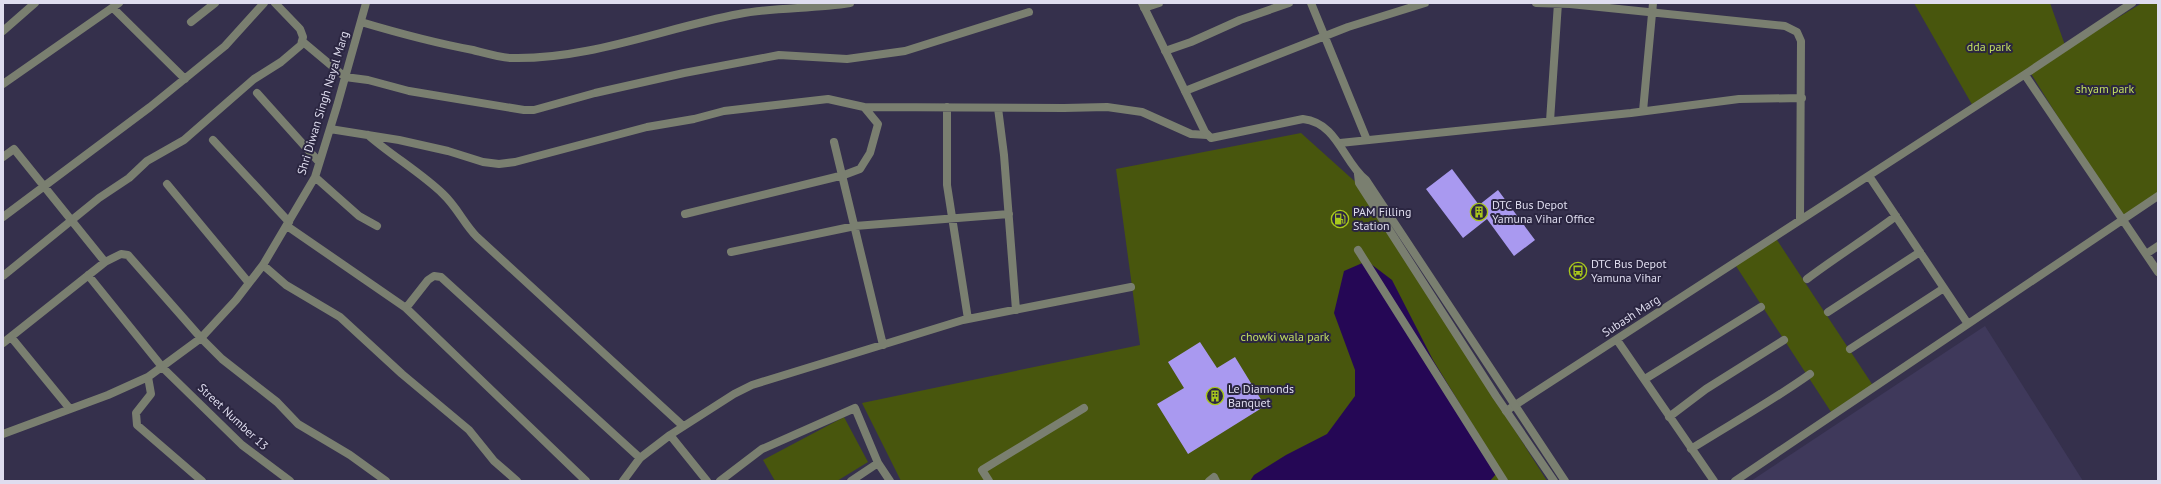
<svg xmlns="http://www.w3.org/2000/svg" width="2161" height="484" font-family="'PT Sans',sans-serif">
<rect width="100%" height="100%" fill="#35304c"/>
<path fill="#3f395b" d="M1985,326L2083,481H1751Z"/>
<path fill="#48560d" d="M1914,3H2050L2066,48L2047,61L2142,3H2158V196L2122,220L2030,72L1974,108Z
M1301,133L1360,186L1547,481H901L862,403L1140,345L1116,169Z
M1775,237L1874,387L1833,415L1734,263Z
M844,417L868,462L837,481H775L763,460Z"/>
<path fill="#250755" d="M1367,261L1392,280L1433,360L1482,440L1496,474L1490,481H1250L1254,475L1286,455L1327,434L1355,396V370L1334,313L1344,271Z"/>
<path fill="#a999f0" d="M1452,169L1479,205L1498,190L1535,240L1514,256L1487,219L1463,238L1426,189Z
M1200,342L1217,368L1235,357L1265,406L1188,454L1157,404L1184,388L1168,362Z"/>
<g fill="none" stroke-linecap="round" stroke-linejoin="round">
<path stroke="#7a7f70" stroke-width="8" d="M1358,250L1504,481
M989,481L982,470L1084,408
M1209,481L1214,477L1216,481"/>
<path stroke="#7a7f70" stroke-width="8" d="M1311,3L1367,140
M1536,3L1570,4L1785,26L1797,32L1801,41L1800,219
M113,8L185,79
M1144,8L1159,3
M191,22L215,3
M361,22C398,33 435,43 473,50C485,53 499,57 511,58C589,60 664,28 739,14C776,7 813,9 850,3
M3,31L35,3
M302,41L345,77L368,80L409,91L524,110H534L595,93L684,73L779,55L847,59L905,51L1029,12
M1165,51L1191,42L1240,20L1289,3
M2025,75L2158,272
M3,84L119,3
M1185,91L1348,27L1425,3
M257,93L319,162
M947,107V185L968,319
M998,108L1004,155L1016,310
M1643,111L1653,3
M1550,121L1558,3
M330,129L399,140L448,151L483,162L499,164L515,162L647,127L694,119L724,111L828,99L864,107
M368,135C392,156 420,172 443,194C457,207 464,224 477,237L683,426
M213,140L289,222
M834,142L883,345
M1340,143L1631,113L1739,99L1802,98
M3,157L14,149L105,262
M1869,176L1968,324
M315,177L359,216L377,226
M167,184L249,283
M685,214L844,175L860,169L870,153L878,124L864,107L1064,108L1107,107L1142,112L1191,134L1207,135
M3,217L150,107L225,46L264,3
M287,226L406,308L586,481
M731,252L855,226L1009,214
M2146,254L2158,246
M263,265L286,285L340,317L402,374L469,430L494,461L517,481
M88,275L163,368L242,445L290,481
M3,276L99,198L129,178L147,161L184,140L254,79L281,62L301,45L303,37L300,29L275,3
M1807,279C1836,257 1867,238 1896,216
M406,308L428,280L434,276L441,277L640,458
M1828,312L1920,252
M11,337L70,409
M1617,340L1714,481
M3,343L105,262L121,254L128,255L201,338L222,359L277,402L298,424L350,455L386,481
M1850,349L1944,288
M148,377L151,394L136,413L137,425L202,481
M1645,379L1761,307
M1506,411L2030,71L2132,3
M1669,417L1706,389L1784,340
M3,434L108,395L148,377L201,338L236,300L263,265L315,177L337,106L366,3
M670,435L707,481
M1691,449C1731,424 1772,401 1810,374
M623,481L640,458L670,435L734,394L752,385L963,320L1131,287
M720,481L762,449L855,408L878,463
M851,481L878,463L890,481
M1735,481L2158,196"/>
<path stroke="#7a7f70" stroke-width="8" d="M1142,3L1205,132L1211,138L1303,119C1338,123 1343,162 1366,180L1565,481
M1358,174L1359,183L1496,396L1554,481"/>
</g>
<defs>
<symbol id="building-ring" viewBox="-11 -11 22 22"><circle r="9.5" fill="#2b2641" stroke="#a8c71c" stroke-width="1.5"/><path d="M-4-6H4V6H1V3H-1V6H-4ZM-2.5-4.3h1.7v1.8h-1.7ZM.8-4.3h1.7v1.8H.8ZM-2.5-1h1.7V.8h-1.7ZM.8-1h1.7V.8H.8Z" fill="#a8c71c"/></symbol>
<symbol id="fuel-ring" viewBox="-11 -11 22 22"><circle r="9.5" fill="#2b2641" stroke="#a8c71c" stroke-width="1.5"/><path d="M-5.5-6h7V0h2V4h1.3V-2.5L3-4.5l.8-.8L6-3V5H2.5V1h-1V6h-7ZM-4.2-4.7v3.2H.2V-4.7Z" fill="#a8c71c"/></symbol>
<symbol id="bus-ring" viewBox="-11 -11 22 22"><circle r="9.5" fill="#2b2641" stroke="#a8c71c" stroke-width="1.5"/><path d="M-5-6H5V4H4V6H2V4H-2V6H-4V4H-5ZM-3.5-4V0h7V-4ZM-3.5 1.2v1.5H-2V1.2ZM2 1.2v1.5H3.5V1.2Z" fill="#a8c71c"/></symbol>
</defs>
<g fill-rule="evenodd">
<use href="#building-ring" x="1469" y="202" width="20" height="20"/>
<use href="#fuel-ring" x="1330" y="209" width="20" height="20"/>
<use href="#bus-ring" x="1568" y="261" width="20" height="20"/>
<use href="#building-ring" x="1205" y="386" width="20" height="20"/>
</g>
<g text-anchor="middle" stroke-width="4" stroke-linejoin="round" paint-order="stroke">
<g font-size="12" fill="#c2df61" stroke="#2b2641">
<text x="1989" y="51">dda park</text>
<text x="2105" y="93">shyam park</text>
<text x="1285" y="341">chowki wala park</text>
</g>
<g font-size="12" fill="#dfddef" stroke="#2b2641">
<text transform="translate(323 103) rotate(-73)" y="4">Shri Diwan Singh Nayal Marg</text>
<text transform="translate(1631 316) rotate(-33)" y="4">Subash Marg</text>
<text transform="translate(233 417) rotate(43)" y="4">Street Number 13</text>
</g>
<g font-size="12" fill="#dfddef" stroke="#2b2641" text-anchor="start">
<text x="1492" y="209">DTC Bus Depot<tspan x="1492" dy="14">Yamuna Vihar Office</tspan></text>
<text x="1353" y="216">PAM Filling<tspan x="1353" dy="14">Station</tspan></text>
<text x="1591" y="268">DTC Bus Depot<tspan x="1591" dy="14">Yamuna Vihar</tspan></text>
<text x="1228" y="393">Le Diamonds<tspan x="1228" dy="14">Banquet</tspan></text>
</g>
</g>
<rect width="2161" height="484" fill="none" stroke="#dfddef" stroke-width="8"/>
</svg>
